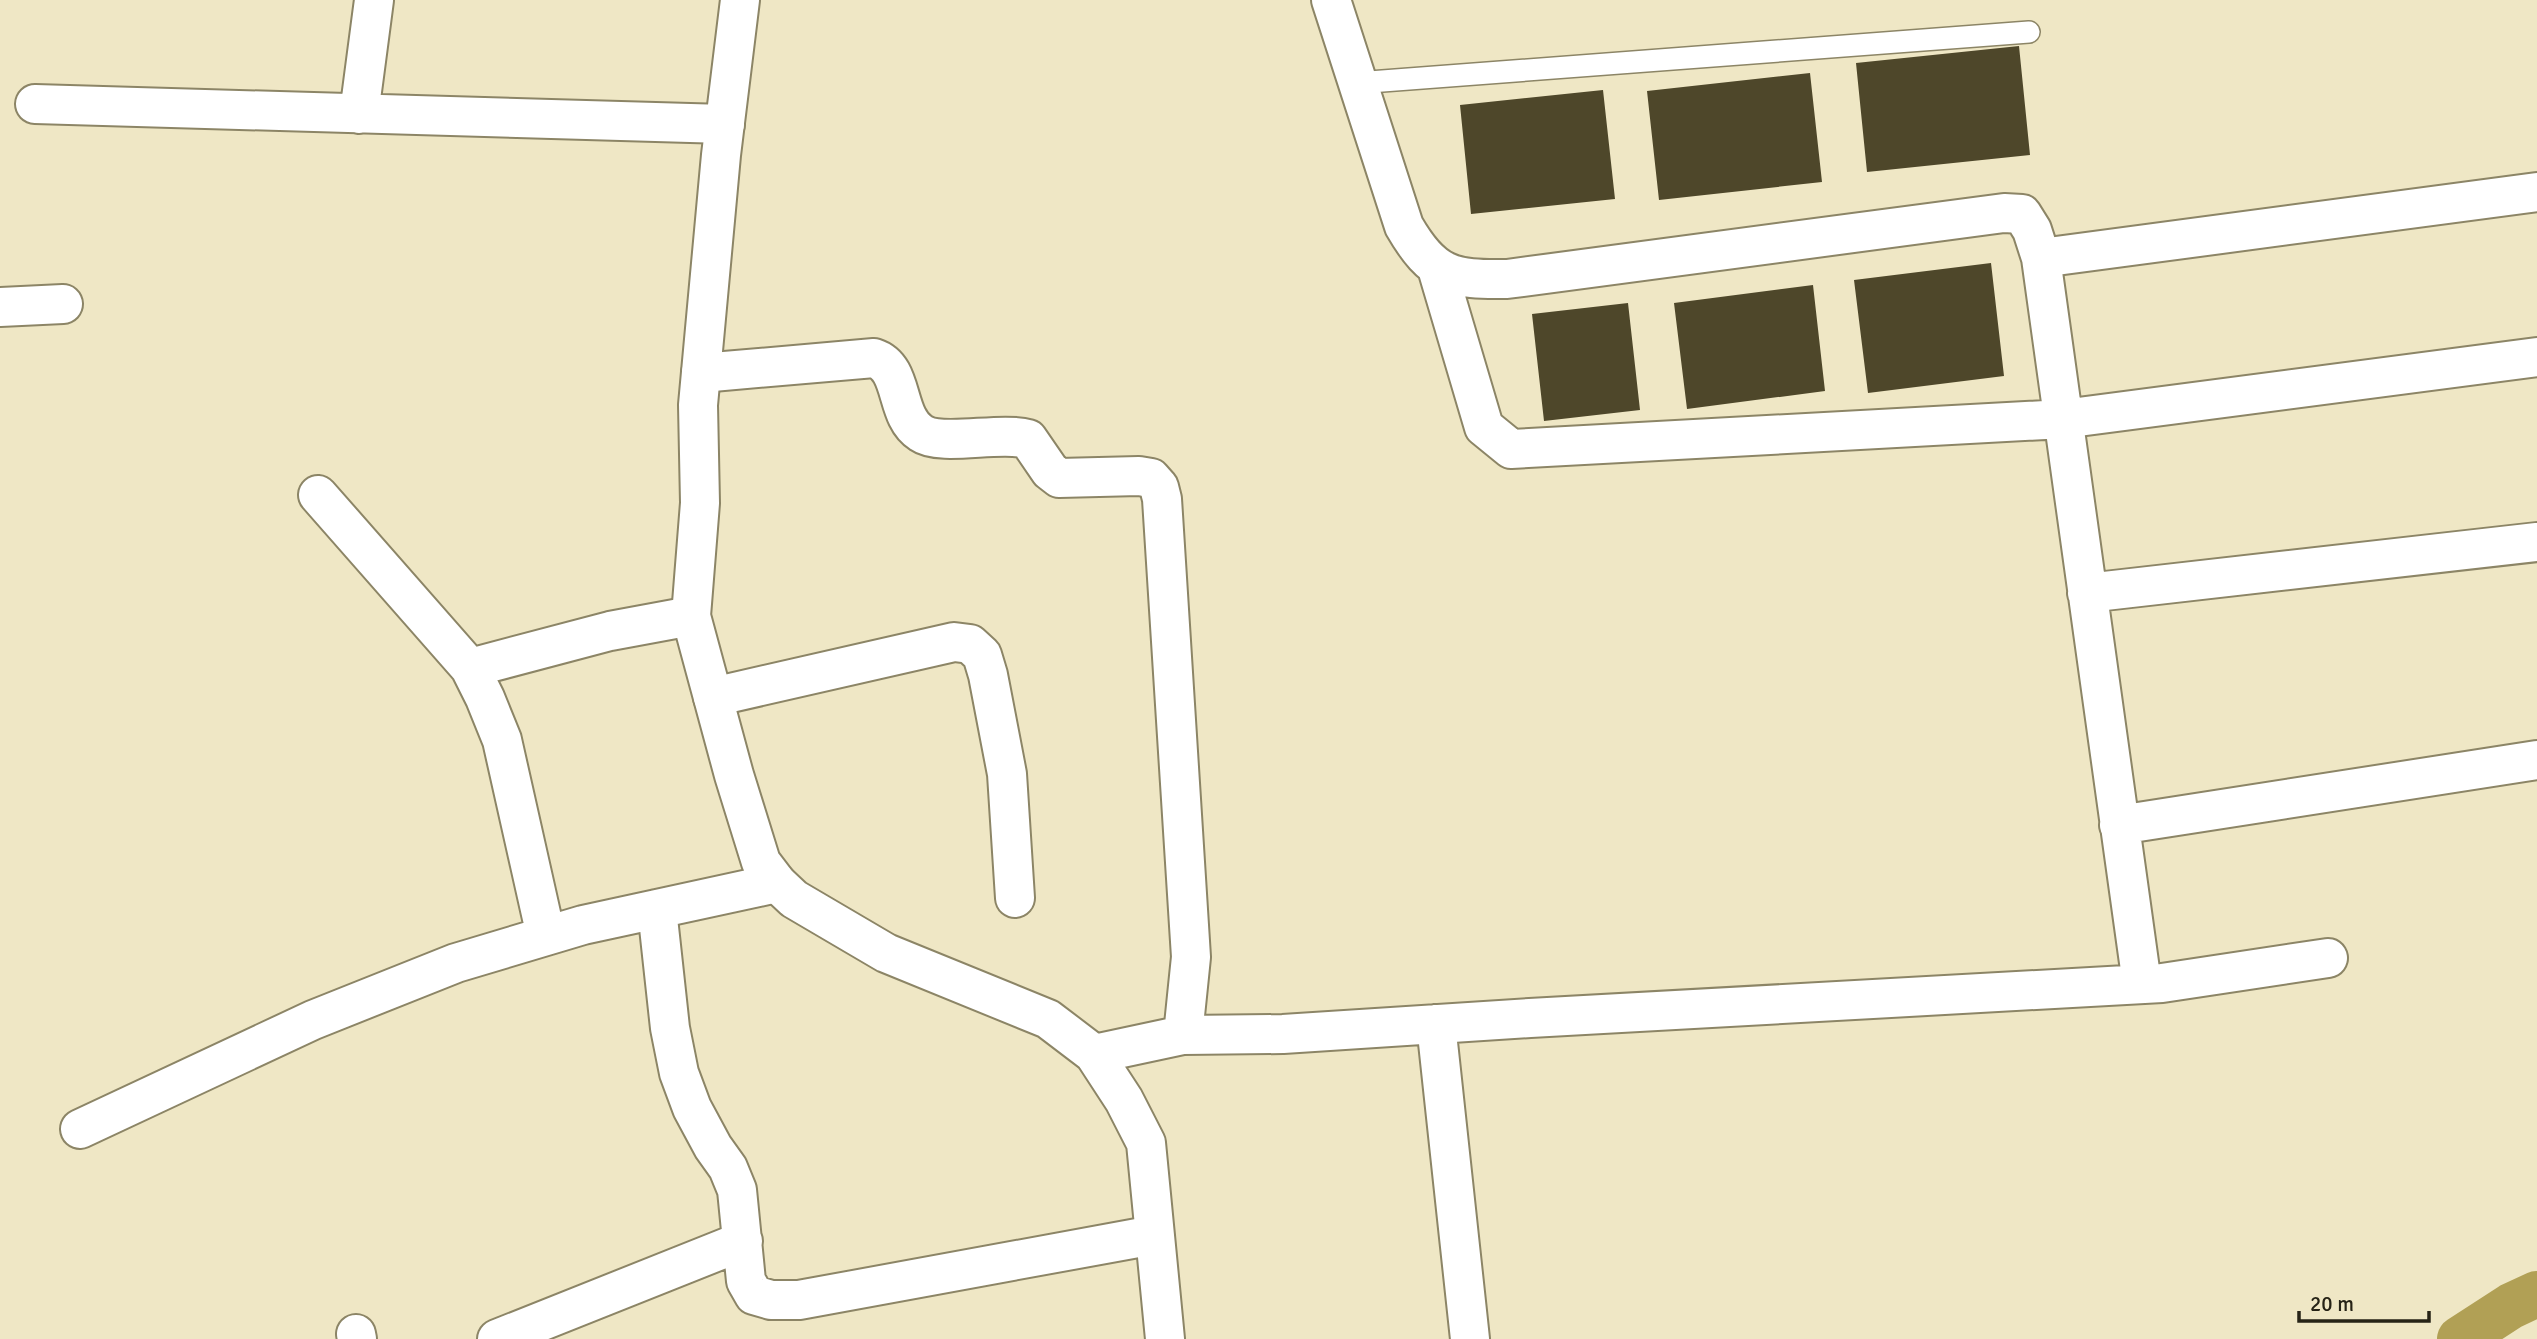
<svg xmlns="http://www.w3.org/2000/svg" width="2537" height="1339" font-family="Signika,sans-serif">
<rect width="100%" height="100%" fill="#efe7c5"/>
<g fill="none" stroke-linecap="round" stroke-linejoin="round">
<path stroke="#b1a055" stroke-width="46" d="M2460,1339L2511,1306L2537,1294"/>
</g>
<path fill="#4e472a" d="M2019,46L2030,155L1867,172L1856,63Z
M1810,73L1822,182L1659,200L1647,91Z
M1603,90L1615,199L1471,214L1460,105Z
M1991,263L2004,376L1868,393L1854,280Z
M1813,285L1825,391L1687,409L1674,303Z
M1628,303L1640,410L1544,421L1532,314Z"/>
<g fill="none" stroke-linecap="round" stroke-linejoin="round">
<defs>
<path id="lane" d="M1356,83L2029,32"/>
<path id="street" d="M1331,0L1404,226C1433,276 1452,280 1507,279L2004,213L2022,214L2032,230L2041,258
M35,104L725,124
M359,114L374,0
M1437,268L1484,427L1511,449L2063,419L2537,357
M0,307L63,304
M701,373L874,358C905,368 894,416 921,433C941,447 1000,431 1028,439L1050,471L1059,478L1139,476L1151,478L1159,487L1162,499L1191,957L1183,1035
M318,495L470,668L485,698L502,740L546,936
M2087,593L2537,542
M470,668L610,631L691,616
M713,697L954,642L970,644L982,655L988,675L1007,774L1015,898
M2119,825L2537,760
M657,909L670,1028L679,1073L692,1108L713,1147L728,1168L737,1190L746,1281L754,1295L771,1300H799L1154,1235
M2142,984L2041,258L2537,192
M1436,1024L1470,1339
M1094,1054L1183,1035L1283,1034L1530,1018L2162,983L2328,958
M80,1129L313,1020L456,963L583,925L777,883
M356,1334L357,1339
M497,1339L743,1241"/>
<path id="secondary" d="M740,0L721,155L698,405L700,503L691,616L734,775L761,862L777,883L794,899L886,953L1048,1019L1094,1054L1124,1100L1146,1143L1165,1339"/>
</defs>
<use href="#lane" stroke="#8c8566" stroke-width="24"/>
<use href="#street" stroke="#8c8566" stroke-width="42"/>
<use href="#secondary" stroke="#8c8566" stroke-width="42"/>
<use href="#lane" stroke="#fff" stroke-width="21"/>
<use href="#street" stroke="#fff" stroke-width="38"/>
<use href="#secondary" stroke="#fff" stroke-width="38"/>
</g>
<path d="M2299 1311v10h130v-10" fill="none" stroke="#262316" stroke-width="3.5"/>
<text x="2310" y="1311" font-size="21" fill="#262316" stroke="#efe7c5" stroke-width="5" paint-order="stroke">20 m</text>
</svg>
